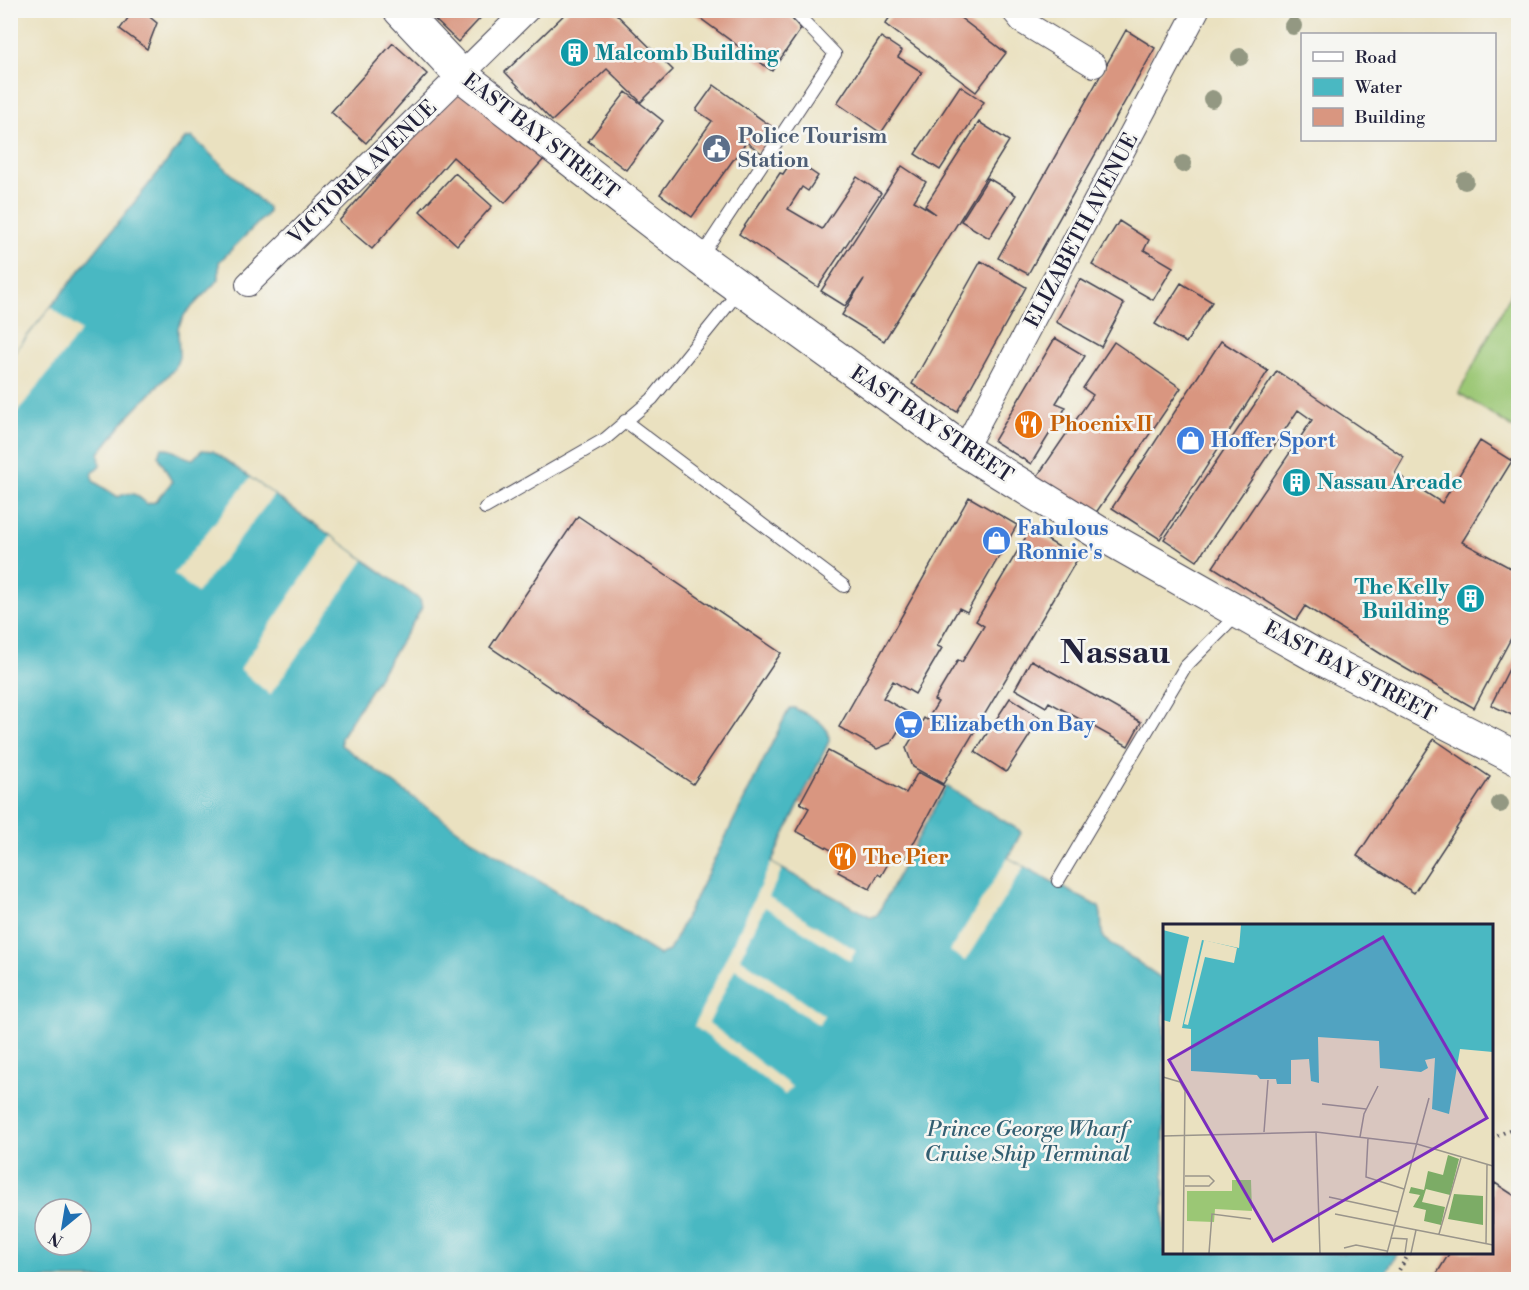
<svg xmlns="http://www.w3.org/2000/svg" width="1529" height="1290" font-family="'Libre Bodoni',serif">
<rect width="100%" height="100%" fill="#f6f6f2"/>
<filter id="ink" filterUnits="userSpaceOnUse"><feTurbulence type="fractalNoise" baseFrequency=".0167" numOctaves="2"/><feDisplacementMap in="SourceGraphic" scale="12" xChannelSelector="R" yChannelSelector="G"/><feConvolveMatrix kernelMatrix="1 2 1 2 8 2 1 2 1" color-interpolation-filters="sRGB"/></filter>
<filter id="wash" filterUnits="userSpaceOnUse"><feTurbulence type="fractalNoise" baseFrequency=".008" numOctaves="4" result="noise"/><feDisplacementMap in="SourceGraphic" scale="24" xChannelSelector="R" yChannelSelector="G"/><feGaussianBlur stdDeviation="1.35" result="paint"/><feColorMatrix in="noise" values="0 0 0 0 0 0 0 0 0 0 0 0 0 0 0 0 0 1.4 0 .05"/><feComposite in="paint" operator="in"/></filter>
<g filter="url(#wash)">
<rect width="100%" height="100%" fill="#eae1c0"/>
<path fill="#9bc775" stroke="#5e7458" stroke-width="1.5" d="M1518,280V431L1459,393Z"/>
<path fill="#4ab8c2" stroke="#366d7e" stroke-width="1.5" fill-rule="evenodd" d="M192,137L268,208V213L219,262V279L185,314L178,328L179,357L175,368L129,416L99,453L100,465L92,474L93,481L118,497C132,490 136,494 147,504L155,502L172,482L158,455L162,448C174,448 181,458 193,459L202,450L213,451L420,600L422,608L341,737V745L466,836L659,955L669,951L786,715L790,708H794C809,716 830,722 829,741L771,863L871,917L877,915L946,786L1019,830L1021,833L1008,858L1099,907C1104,919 1099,928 1104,939L1164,980V1252L1398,1253L1381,1279H11L10,358L185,139ZM45,1209H81V1245H45Z"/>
<path fill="#eae1c0" d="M51,307L81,331L11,420V358Z
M250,478L274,495L197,593L174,574Z
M331,536L364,560L270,695L240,669Z
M1008,858L1024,867L965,961L950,951Z
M771,863L782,869L769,897L856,950L850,961L765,907L740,958L824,1015L819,1025L735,969L709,1023L792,1087L785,1095L694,1026Z"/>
<g id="blocks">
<path fill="#d99680" d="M134,10H141L157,23L147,49L120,29Z
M425,10H488L458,42Z
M569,10H612L673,70L641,102L607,69L552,121L505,72Z
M689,10H784L801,29L772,71Z
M895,10H950L1006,53L976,92L885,24Z
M1126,30L1155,48L1028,274L998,258Z
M881,37L902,51L898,57L922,72L881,133L837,103Z
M393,43L427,74L366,143L331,112Z
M459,85L544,159L505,203L453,157L372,249L339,221Z
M714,85L779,132L763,154L746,142L692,217L660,194L712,121L696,110Z
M960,86L984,102L940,170L915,154Z
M626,92L663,121L626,170L588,141Z
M979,122L1009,141L884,341L842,315L864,279L845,306L821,291L902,166L926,182L914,201L936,214L925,206Z
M793,159L818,176L808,191L802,187L788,209L822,229L857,177L881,193L818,287L739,234L780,173L783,174Z
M455,173L492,206L457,245L420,211Z
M988,178L1016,195L989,238L961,221Z
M1119,221L1149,240L1144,250L1173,267L1153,300L1092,265Z
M981,261L1026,287L957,412L912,384Z
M1080,279L1124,304L1101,347L1056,322Z
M1181,283L1212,302L1186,343L1155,324Z
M1055,338L1085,356L1056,403L1066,407L1031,464L994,441Z
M1221,341L1268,371L1160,539L1112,508Z
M1114,342L1181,388L1091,520L1034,481L1093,395L1083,388Z
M1277,371L1404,457L1395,473L1442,503L1480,441L1512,461L1462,542L1518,572V625L1474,708L1389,659L1305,606L1296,620L1213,567L1312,420L1298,410L1197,561L1164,539Z
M969,497L1017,525L967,612L959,608L937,646L942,648L915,694L893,681L883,698L909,713L891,743L877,749L839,727Z
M578,516L781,653L693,784L490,647Z
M1030,530L1078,558L943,784L913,767L906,748L924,718L927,720L938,702L934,700L958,660L962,662L984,626L976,621Z
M1518,651V718L1491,705Z
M1031,660L1141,722L1128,746L1049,702L1046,707L1015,689Z
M1010,698L1041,718L1006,772L975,752Z
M1434,739L1490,777L1414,893L1357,856Z
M828,751L906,793L918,772L944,786L905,859L894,853L881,876L878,874L870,889L838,872L846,858L796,831L809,808L800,803Z
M1495,1183L1518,1198V1280H1433L1450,1252H1492V1188Z"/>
</g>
</g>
<g filter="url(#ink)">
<use href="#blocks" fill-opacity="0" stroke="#403f4f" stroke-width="1.5"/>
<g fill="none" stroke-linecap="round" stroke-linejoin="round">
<defs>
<path id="service" d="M700,258L835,54L793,10
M625,421L844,586
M485,508L605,439L652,399L740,290
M1058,881L1185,667L1239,613"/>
<path id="minor" d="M1013,10L1023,22L1094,65
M248,284L527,10
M964,450L1197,10"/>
<path id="trunk" d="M400,10L461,75L700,259L964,450L1096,531L1313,654L1518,759"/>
</defs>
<use href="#service" stroke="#403f4f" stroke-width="14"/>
<use href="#minor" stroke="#403f4f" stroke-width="26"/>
<use href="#trunk" stroke="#403f4f" stroke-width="35"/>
<path stroke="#403f4f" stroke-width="4" stroke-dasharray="1.5 4.5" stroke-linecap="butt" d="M1492,1138L1518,1126
M1393,1280L1410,1252"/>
<use href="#service" stroke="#fff" stroke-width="12"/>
<use href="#minor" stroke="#fff" stroke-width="24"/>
<use href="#trunk" stroke="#fff" stroke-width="33"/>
</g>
<g fill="#939882">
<circle cx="1293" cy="26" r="9"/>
<circle cx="1240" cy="57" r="9"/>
<circle cx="1212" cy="99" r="9"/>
<circle cx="1183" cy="164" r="9"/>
<circle cx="1465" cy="181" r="9"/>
<circle cx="1500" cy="804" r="9"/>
</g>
</g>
<defs>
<symbol id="building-disc" viewBox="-11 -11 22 22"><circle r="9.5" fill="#0f9aa8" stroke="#f6f6f2"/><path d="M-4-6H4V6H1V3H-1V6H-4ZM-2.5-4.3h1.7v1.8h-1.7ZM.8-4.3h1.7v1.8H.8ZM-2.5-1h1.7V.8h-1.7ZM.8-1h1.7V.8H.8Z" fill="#fff"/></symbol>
<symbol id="civic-disc" viewBox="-11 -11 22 22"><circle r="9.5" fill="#5c6f8a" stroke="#f6f6f2"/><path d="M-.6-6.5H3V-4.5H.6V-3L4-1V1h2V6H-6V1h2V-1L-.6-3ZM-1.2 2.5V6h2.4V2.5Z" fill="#fff"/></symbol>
<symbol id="restaurant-disc" viewBox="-11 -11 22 22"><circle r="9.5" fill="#e8710a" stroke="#f6f6f2"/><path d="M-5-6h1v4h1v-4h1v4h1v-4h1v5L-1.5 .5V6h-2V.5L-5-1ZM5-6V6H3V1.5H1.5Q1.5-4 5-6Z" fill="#fff"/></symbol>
<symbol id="shop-disc" viewBox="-11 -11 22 22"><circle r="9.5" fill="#3f7fe0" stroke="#f6f6f2"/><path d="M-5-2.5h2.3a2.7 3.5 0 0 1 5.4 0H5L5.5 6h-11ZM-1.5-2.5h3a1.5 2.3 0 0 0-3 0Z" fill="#fff"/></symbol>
<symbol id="supermarket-disc" viewBox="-11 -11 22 22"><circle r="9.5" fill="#3f7fe0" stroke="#f6f6f2"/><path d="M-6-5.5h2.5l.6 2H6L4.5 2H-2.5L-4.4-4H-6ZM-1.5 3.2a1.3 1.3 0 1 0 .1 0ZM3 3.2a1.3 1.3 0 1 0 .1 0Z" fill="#fff"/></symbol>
</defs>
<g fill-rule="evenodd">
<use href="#building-disc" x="558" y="36" width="33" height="33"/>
<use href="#civic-disc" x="700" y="132" width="33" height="33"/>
<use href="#restaurant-disc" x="1012" y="408" width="33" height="33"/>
<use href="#shop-disc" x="1174" y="424" width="33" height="33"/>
<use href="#building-disc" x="1280" y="466" width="33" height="33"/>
<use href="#shop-disc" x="980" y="524" width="33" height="33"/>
<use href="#building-disc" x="1454" y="582" width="33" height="33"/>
<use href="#supermarket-disc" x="892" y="708" width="33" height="33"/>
<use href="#restaurant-disc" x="826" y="840" width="33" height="33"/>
</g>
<g text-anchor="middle" stroke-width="5" stroke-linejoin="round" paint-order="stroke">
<g font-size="21" font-weight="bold" fill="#0d838f" stroke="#f6f6f2" text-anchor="start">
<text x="595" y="60">Malcomb Building</text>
<text x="1317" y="489">Nassau Arcade</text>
<text x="1449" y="594" text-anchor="end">The Kelly<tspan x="1449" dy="24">Building</tspan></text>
</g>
<g font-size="21" fill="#22223b" stroke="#f6f6f2">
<text transform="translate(541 136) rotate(38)" y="7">EAST BAY STREET</text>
<text transform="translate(362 172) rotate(-44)" y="7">VICTORIA AVENUE</text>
<text transform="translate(1081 230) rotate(-62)" y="7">ELIZABETH AVENUE</text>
<text transform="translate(932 424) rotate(34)" y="7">EAST BAY STREET</text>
<text transform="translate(1350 671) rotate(28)" y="7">EAST BAY STREET</text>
</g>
<g font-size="21" font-weight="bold" fill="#4e5e75" stroke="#f6f6f2" text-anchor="start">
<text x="738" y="143">Police Tourism<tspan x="738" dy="24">Station</tspan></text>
</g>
<g font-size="21" font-weight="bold" fill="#c56008" stroke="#f6f6f2" text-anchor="start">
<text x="1050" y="431">Phoenix II</text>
<text x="863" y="864">The Pier</text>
</g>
<g font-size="21" font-weight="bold" fill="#366cbe" stroke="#f6f6f2" text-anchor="start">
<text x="1211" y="447">Hoffer Sport</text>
<text x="1017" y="535">Fabulous<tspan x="1017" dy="24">Ronnie's</tspan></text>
<text x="930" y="731">Elizabeth on Bay</text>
</g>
<g font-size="22" font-style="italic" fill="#325e71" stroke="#f6f6f2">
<text x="1027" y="1136">Prince George Wharf<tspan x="1027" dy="25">Cruise Ship Terminal</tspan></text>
</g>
<g font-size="33" font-weight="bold" fill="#22223b" stroke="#f6f6f2">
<text x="1115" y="663">Nassau</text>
</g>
</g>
<g transform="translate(1163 924)">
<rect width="330" height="330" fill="#eae1c0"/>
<path d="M69,256H88L89,287L52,285L51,298L24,297V267H69Z" fill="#9bc775"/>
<path d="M285,231L296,235L287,271L263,265L259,278L282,283L278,301L261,297L263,286L250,283L257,271L246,269L248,263L261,266L265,247L280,251ZM291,270L320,272V301L285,295Z" fill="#7cac66"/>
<path d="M78,1H330V128L297,125L286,190L269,185L272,134L262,136L265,144L258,148L217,144L216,117L155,113L156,159L148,157L146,135L128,136V160H114L113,155H97L94,151L28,147V105L19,104L39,16L76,24ZM0,6L26,13L7,98L0,96Z" fill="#4ab8c2"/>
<path d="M41,16L74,24L71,39L42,33L25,101L21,100Z" fill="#eae1c0"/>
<path fill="none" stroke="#9a958b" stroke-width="1.5" d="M0,153L17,158L22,167L20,329M159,180L203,185M101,208L105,156M153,208L157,329M0,212L153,208L254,220L330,242M197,213L201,190L215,162M205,214L203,253L241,265M22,262H46L51,257L46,252H22M166,273L235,288M172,290L330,321M276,310L298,234M228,314L244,315L242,329M323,319L324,240M181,324L193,321L224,327M46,329L49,290L88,295M224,329L266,174M248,329L253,306"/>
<path fill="#7b2cbf" fill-opacity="0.15" stroke="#7b2cbf" stroke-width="3" d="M220,13L324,194L110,317L6,136Z"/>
<rect width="330" height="330" fill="none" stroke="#22223b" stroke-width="3"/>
</g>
<rect width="1529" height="1290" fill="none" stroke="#f6f6f2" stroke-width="36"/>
<rect x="1301" y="33" width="195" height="108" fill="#f6f6f2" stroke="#a1a1a9" stroke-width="1.5"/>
<rect x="1313" y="52" width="30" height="9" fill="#ffffff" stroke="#a1a1a9" stroke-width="1.5"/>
<text x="1355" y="63" font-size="18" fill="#22223b">Road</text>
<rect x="1313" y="78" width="30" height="18" fill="#4ab8c2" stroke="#a1a1a9" stroke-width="1.5"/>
<text x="1355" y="93" font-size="18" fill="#22223b">Water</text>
<rect x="1313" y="108" width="30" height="18" fill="#d99680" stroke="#a1a1a9" stroke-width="1.5"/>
<text x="1355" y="123" font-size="18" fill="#22223b">Building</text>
<g transform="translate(63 1227) rotate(210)"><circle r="28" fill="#f6f6f2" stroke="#a1a1a9" stroke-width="1.5"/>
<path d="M0-4.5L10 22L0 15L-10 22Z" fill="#1f6fb2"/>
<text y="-9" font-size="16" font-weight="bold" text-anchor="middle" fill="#22223b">N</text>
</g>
</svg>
